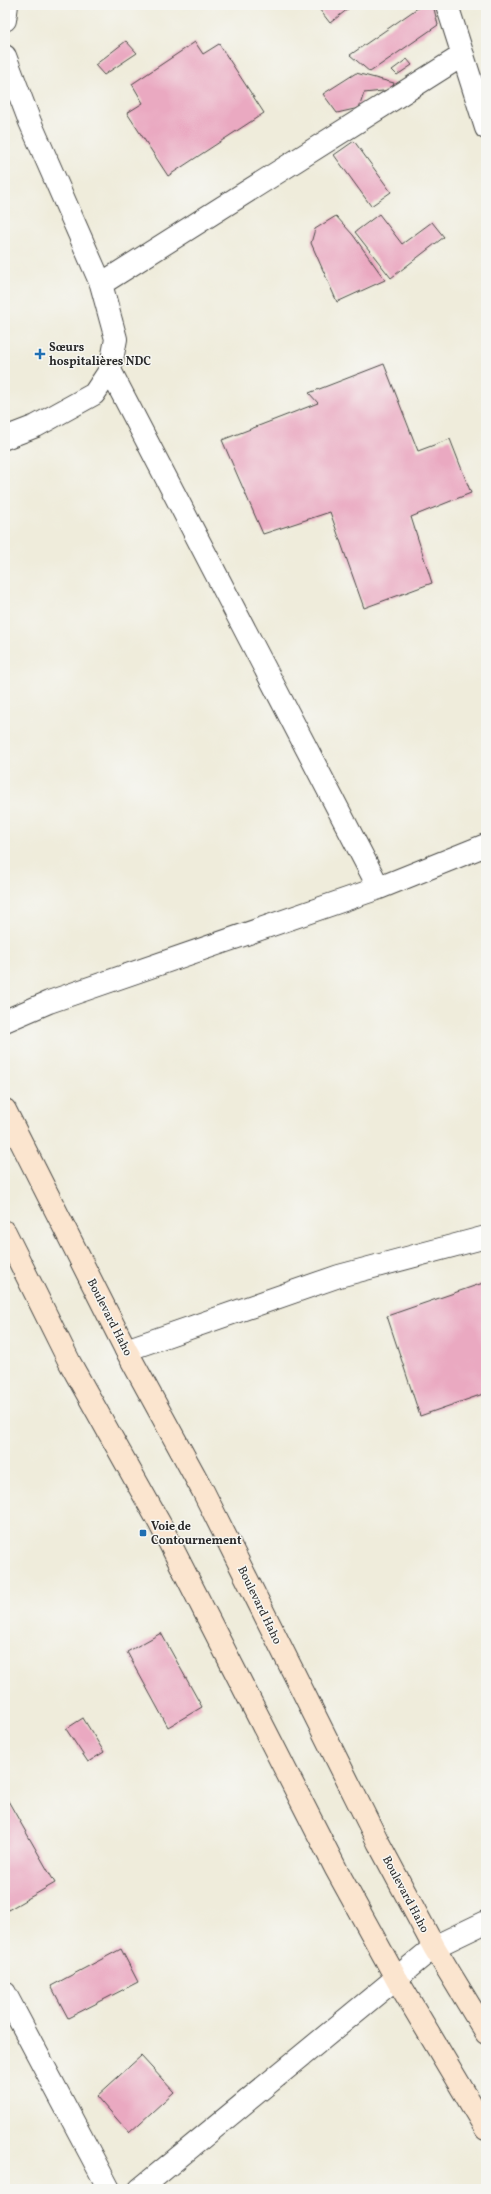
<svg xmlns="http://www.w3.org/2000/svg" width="491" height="2194" font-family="Vollkorn,serif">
<rect width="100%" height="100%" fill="#f6f6f2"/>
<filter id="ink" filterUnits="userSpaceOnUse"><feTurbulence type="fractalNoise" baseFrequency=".025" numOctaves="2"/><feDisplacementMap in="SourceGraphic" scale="8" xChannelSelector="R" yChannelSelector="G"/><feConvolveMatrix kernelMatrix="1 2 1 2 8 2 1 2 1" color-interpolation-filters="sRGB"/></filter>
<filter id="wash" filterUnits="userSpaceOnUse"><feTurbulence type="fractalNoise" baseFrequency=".012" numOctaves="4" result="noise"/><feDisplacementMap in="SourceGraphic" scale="16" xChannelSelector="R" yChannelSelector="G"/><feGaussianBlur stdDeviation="0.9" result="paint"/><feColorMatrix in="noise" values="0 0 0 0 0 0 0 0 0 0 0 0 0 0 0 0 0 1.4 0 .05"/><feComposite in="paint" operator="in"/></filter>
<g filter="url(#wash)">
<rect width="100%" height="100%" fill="#efecdb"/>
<g id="blocks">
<path fill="#eaa9c1" d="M316,5H353L330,23Z
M422,5H433L438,25L370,72L350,55Z
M126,41L137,53L104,75L95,65Z
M195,42L203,54L219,44L264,113L168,176L127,113L143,103L132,84Z
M407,59L412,65L397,75L392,70Z
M356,73L394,83L392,90L364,93L359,108L337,113L323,94Z
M354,141L391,192L371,206L334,155Z
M379,214L402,244L432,222L444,237L391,278L355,232Z
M336,216L353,235L385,280L337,302L311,243L315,229Z
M384,364L418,451L450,439L471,493L411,517L432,583L364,608L330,512L263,534L222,440L318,403L309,393Z
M486,1282V1393L420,1416L387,1316Z
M161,1633L202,1707L168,1727L127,1652Z
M83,1718L104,1752L88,1762L66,1729Z
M7,1799L55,1883L8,1910L5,1906V1801Z
M121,1949L138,1982L68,2018L51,1986Z
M141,2056L174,2092L129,2133L97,2096Z"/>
</g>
</g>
<g filter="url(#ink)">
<use href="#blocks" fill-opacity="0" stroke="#484845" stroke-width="1"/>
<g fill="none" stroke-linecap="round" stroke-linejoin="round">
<defs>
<path id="minor" d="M447,5L486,128
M5,20L7,5
M5,56L30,122L101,284L116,339L110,370L94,394L36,426L5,438
M101,284L463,55
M110,370L379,888
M5,1021L49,1002L379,888L486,845
M126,1350L339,1276L486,1237
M5,1993L109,2189
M140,2189L434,1947L486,1922"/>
<path id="secondary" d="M5,1110L126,1350L203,1491L378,1842L434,1947L486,2033
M5,1232L70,1363L160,1524L336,1869L396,1978L486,2129"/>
</defs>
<use href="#minor" stroke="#484845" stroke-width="24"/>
<use href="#secondary" stroke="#484845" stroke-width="24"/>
<use href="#minor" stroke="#fff" stroke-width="22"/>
<use href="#secondary" stroke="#fbe5cf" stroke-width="22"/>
</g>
</g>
<g fill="#1f6fb2" stroke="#f6f6f2" stroke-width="1.5">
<path d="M38 348h4v4h4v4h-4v4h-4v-4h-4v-4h4z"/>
<rect x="139" y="1529" width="8" height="8" rx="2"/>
</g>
<g text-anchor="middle" stroke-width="3" stroke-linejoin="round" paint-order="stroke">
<g font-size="12" font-weight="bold" fill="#2b2b2b" stroke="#f6f6f2" text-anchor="start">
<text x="49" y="351">Sœurs<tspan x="49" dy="14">hospitalières NDC</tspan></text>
<text x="151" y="1530">Voie de<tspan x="151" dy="14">Contournement</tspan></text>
</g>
<g font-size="12" fill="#2b2b2b" stroke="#f6f6f2">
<text transform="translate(110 1317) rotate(63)" y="4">Boulevard Haho</text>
<text transform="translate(260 1605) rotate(64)" y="4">Boulevard Haho</text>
<text transform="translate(406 1894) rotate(62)" y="4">Boulevard Haho</text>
</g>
</g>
<rect width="491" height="2194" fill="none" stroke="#f6f6f2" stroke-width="20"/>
</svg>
